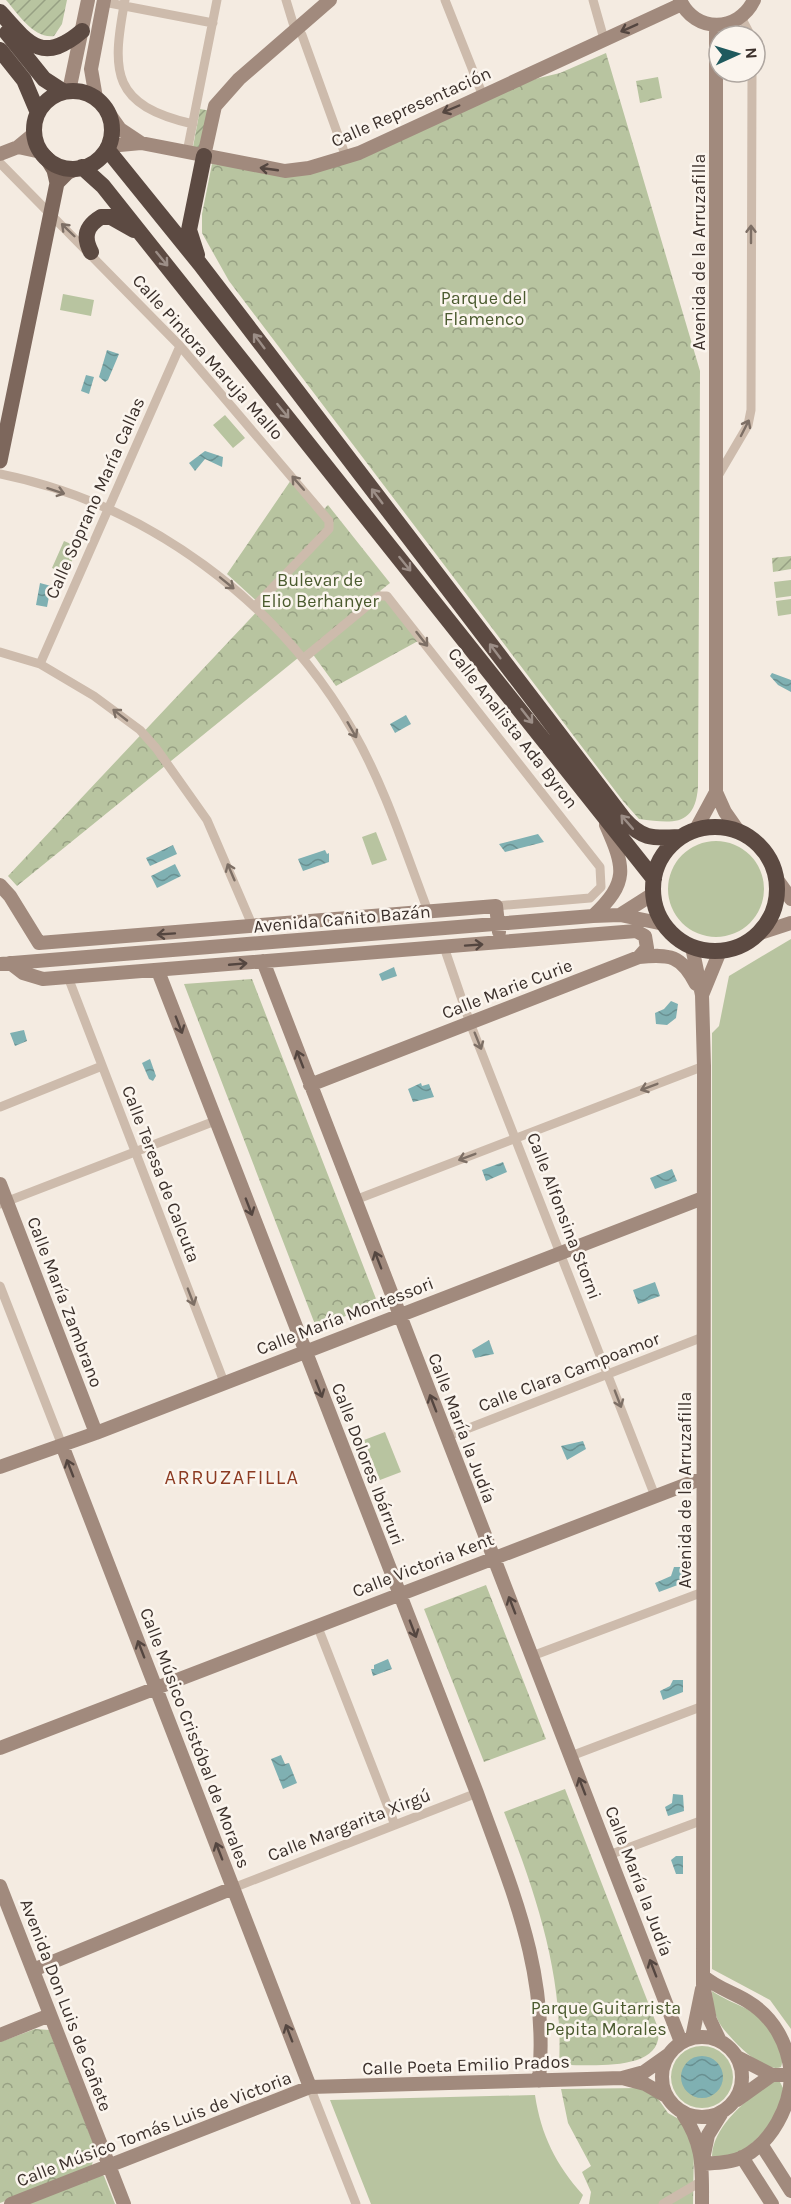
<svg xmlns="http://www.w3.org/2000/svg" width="791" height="2204" font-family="Karla,sans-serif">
<defs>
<pattern id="forest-crowns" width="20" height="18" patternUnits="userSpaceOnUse" patternTransform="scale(1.5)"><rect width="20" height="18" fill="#b8c4a0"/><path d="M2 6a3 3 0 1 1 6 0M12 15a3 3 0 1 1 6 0" fill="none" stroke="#97a083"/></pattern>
<pattern id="garden-furrows" width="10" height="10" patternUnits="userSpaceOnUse" patternTransform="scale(1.5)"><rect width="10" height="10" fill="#b8c4a0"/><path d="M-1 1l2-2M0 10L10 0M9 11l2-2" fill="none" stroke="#97a083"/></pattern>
<pattern id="water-waves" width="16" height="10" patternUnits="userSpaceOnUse" patternTransform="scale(1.5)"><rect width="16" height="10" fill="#7fb0b2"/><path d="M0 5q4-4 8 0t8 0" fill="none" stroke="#699091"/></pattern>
</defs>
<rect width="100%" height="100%" fill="#f4ebe1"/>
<path fill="#b8c4a0" d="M63,294L94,300L91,316L60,310Z
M225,415L245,438L233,448L213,425Z
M64,541L78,547L66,574L52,568Z
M791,580V596L776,598L774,582Z
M791,599V614L778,616L776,601Z
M376,832L387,860L372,865L362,837Z
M668 889a48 48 0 1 1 96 0a48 48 0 1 1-96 0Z
M791,939V2029L770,2000L712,1969V1033L719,1026L729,976Z
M385,1432L401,1472L380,1480L364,1440Z
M712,1991C742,2011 760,2005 777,2044C780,2052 784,2059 781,2067C763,2074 732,2040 722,2027C715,2018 712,2002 712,1991Z
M671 2077a31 31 0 1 1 62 0a31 31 0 1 1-62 0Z
M773,2082H780L783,2088C782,2095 781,2104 778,2111C770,2129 734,2167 712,2156C713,2125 749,2097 773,2082Z
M535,2095C541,2135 556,2165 583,2195L579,2204H371L330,2100Z"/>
<path fill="url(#forest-crowns)" d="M606,53L700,371L698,787C695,828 671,823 639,819L623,801L229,281L202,233V214L212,164L308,171L535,79L560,73Z
M658,77L662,98L640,103L636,81Z
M291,480L320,513L328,505L390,583L380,591L418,641L336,686L309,649L17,886L8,876L262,606L227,574Z
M252,979L378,1304L316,1327L184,984Z
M486,1585L546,1739L484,1762L424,1609Z
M565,1789L658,2028C666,2074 587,2064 559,2065C564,1976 536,1894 504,1812Z
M35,2029L49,2030L96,2150L91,2168L0,2203V2042Z
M641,2088L654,2093L668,2113L684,2122L694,2144L693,2204H589L591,2192L582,2172L591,2166L568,2123L561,2089Z
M100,2173L104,2176L115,2204H25Z"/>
<path fill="url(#garden-furrows)" d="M6,0H67L62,24L54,36C34,39 18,14 6,0Z
M200,109L211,111L205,149L193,147Z
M791,556V569L773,572L772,558Z"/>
<path fill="url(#water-waves)" d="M107,350L119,354L108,380L105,382L99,377Z
M86,375L94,377L89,394L81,391Z
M205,451L223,457L222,467L205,459L195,471L189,463Z
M40,583L51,586L47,607L36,605Z
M772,673L791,680V692L778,685L770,676Z
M406,715L411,724L395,733L390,724Z
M538,834L544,842L505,852L499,844Z
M173,845L177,854L150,866L146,858Z
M325,850L327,854L329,853V862L303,871L298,859Z
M175,864L181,876L157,888L151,876Z
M394,967L397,976L382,981L379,974Z
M671,1001L678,1004L676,1018L667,1025L656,1024L655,1013L664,1009Z
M24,1030L27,1041L15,1046L10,1033Z
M150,1059L156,1076L153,1081L149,1079L142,1063Z
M421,1083L422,1086L429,1084L434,1097L413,1102L408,1089Z
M503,1162L507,1172L486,1181L482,1170Z
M672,1169L677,1181L655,1189L650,1178Z
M655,1282L660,1296L638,1304L633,1290Z
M489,1340L494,1354L475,1358L472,1350Z
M583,1441L586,1449L567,1460L561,1446Z
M674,1567H684L683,1583L659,1592L655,1583L671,1576Z
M388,1659L392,1669L373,1676L371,1669H374V1665Z
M673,1680H683V1692L663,1700L660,1691L670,1686Z
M281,1755L285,1764L289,1763L297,1783L283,1789L271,1759Z
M673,1794L683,1795L684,1811L668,1816L665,1807L672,1803Z
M676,1856H683V1874H676L671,1860Z
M681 2077a21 21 0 1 1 42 0a21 21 0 1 1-42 0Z"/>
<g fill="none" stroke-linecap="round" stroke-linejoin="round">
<path stroke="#cdbbac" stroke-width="9" d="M125,0C111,74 112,105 193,124
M286,0L293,23L302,35L346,157
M445,0L483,96
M593,0L604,39
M104,2L213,23
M741,17L751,36
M187,152L217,0
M0,163L180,346L329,521V529L255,606
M0,474C148,504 278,601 353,731C385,787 405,851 428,911
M718,476L748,425L751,410L752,72
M0,652L40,664L94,696L140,730L156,748L207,820L253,927
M304,658L379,596H387L600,867L601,887L590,898L496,906
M40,664L180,346
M444,947L470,1023L655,1496
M68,977L224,1382
M0,1107L102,1066
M355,1200L704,1066
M0,1204L215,1121
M0,1286L62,1445
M446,1437L703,1337
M317,1625L395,1825
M532,1656L703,1592
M571,1756L703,1706
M609,1855L703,1820
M233,1888L477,1793
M310,2087L356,2204
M663,2204L702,2181"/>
<path stroke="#a18a7d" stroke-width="14" d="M680,0C695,33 738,33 754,0
M69,91L88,0
M96,98L91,69L104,0
M110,115L120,129L141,143
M109,146L141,143L285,171L309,168L359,153L682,4
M18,147L41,152
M0,154L18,147L35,133
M204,156L215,106L239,79L330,0
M716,792L725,812L739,832
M696,829L716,792V25
M776,878L791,899
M0,885L10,896L39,943L496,906L499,932
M620,915L653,894
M593,916C629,882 625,868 606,825
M757,934L791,923
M692,947L702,995L704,1066L703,1984L710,2020L720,2041
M263,961L681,2042
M10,963L23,973L43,979L636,931L645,936L647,948L639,957
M0,964L593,916L620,915L664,924
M158,971L477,1793C513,1893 549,1972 539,2081
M702,995L720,951
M310,1085L639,957C670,954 681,955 696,984
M0,1184L96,1433
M62,1445L310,2087
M0,1467L96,1433L703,1198
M0,1748L703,1478
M0,1886L124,2204
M33,1970L233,1888
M703,1976C717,1988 732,1992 747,2001C774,2017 788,2044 791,2074
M0,2035L50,2015
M662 2077a40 40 0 1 1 80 0a40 40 0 1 1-80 0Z
M692,2038L702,1989
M737,2057L772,2075H791
M622,2078L644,2072L668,2055
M737,2100L772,2075
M683,2114C704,2145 702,2167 702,2204
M761,2144L791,2191
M742,2157L772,2204
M703,2159L708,2135L721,2114
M702,2164C715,2163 731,2163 743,2157C772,2142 790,2107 791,2076
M11,2204L310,2087L622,2078L645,2084L666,2096"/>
<path stroke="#7d675c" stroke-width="15" d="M57,183L68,172L78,168
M0,461L57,183L54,170L46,157"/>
<path stroke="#5c4a42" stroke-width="16" d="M0,12C29,45 43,64 82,31
M7,33L44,79L64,92
M0,50L24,80L38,113
M34 130a39 39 0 1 1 78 0a39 39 0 1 1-78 0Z
M107,149L200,264L624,819C643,840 653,838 680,837
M82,167L103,186L654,879
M91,252C83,237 86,226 101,217H111L134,230
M197,255L189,230L204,156
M653 889a62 62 0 1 1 124 0a62 62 0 1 1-124 0Z"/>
</g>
<defs><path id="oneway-shaft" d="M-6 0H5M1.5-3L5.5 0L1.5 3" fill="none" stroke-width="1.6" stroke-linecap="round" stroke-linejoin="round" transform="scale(1.5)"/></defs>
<g stroke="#544640">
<use href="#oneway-shaft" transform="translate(629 28) rotate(156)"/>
<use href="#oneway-shaft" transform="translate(451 109) rotate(157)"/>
<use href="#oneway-shaft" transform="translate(269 169) rotate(-172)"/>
<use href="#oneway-shaft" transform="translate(166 934) rotate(176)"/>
<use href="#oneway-shaft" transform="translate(474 945) rotate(-4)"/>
<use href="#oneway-shaft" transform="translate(238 964) rotate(-5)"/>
<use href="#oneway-shaft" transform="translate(179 1025) rotate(69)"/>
<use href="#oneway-shaft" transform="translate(300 1059) rotate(-111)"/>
<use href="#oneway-shaft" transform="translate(249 1207) rotate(69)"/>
<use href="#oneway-shaft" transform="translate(378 1260) rotate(-111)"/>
<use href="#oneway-shaft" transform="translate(319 1389) rotate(69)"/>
<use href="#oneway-shaft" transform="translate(433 1403) rotate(-111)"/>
<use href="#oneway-shaft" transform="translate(70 1468) rotate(-111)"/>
<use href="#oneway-shaft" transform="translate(512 1605) rotate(-111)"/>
<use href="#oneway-shaft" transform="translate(413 1629) rotate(69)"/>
<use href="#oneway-shaft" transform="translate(141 1649) rotate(-111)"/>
<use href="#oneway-shaft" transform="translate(582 1786) rotate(-111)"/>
<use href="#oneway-shaft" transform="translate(219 1851) rotate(-111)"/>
<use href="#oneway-shaft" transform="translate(653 1968) rotate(-111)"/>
<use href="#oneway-shaft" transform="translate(289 2033) rotate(-111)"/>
</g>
<g stroke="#7d6f65">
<use href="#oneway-shaft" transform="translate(68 230) rotate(-136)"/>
<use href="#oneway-shaft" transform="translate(751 234) rotate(-90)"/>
<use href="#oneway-shaft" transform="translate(745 428) rotate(-63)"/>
<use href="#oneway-shaft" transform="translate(298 483) rotate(-131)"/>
<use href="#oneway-shaft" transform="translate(56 491) rotate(18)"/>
<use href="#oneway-shaft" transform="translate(227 583) rotate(39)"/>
<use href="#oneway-shaft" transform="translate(422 639) rotate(52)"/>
<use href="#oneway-shaft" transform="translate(120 715) rotate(-142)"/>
<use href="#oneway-shaft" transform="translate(352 730) rotate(60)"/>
<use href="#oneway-shaft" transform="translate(231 872) rotate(-113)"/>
<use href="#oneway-shaft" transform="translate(478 1041) rotate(68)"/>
<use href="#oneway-shaft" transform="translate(649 1087) rotate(159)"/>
<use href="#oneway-shaft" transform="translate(467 1157) rotate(159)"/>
<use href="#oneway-shaft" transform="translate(191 1297) rotate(69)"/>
<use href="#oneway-shaft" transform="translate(618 1399) rotate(69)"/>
</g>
<g stroke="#9c8e87">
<use href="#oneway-shaft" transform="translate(162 259) rotate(51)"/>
<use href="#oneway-shaft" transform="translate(259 341) rotate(-127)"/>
<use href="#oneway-shaft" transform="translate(283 411) rotate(51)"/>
<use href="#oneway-shaft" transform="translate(377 496) rotate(-127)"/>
<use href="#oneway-shaft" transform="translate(405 564) rotate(51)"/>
<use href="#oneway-shaft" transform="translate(495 651) rotate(-127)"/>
<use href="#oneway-shaft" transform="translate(527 716) rotate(52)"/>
<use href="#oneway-shaft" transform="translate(627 822) rotate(-131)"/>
</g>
<g text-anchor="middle" stroke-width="5" stroke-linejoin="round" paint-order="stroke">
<g font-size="18" fill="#3b302b" stroke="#fbf5ee">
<text transform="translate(411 107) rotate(-24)" y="6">Calle Representación</text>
<text transform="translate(699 252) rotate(-90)" y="6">Avenida de la Arruzafilla</text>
<text transform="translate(208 357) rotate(48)" y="6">Calle Pintora Maruja Mallo</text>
<text transform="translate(95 498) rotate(-66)" y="6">Calle Soprano María Callas</text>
<text transform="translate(513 728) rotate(52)" y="6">Calle Analista Ada Byron</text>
<text transform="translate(342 919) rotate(-5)" y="6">Avenida Cañito Bazán</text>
<text transform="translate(507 989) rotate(-21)" y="6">Calle Marie Curie</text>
<text transform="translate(161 1174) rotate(69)" y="6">Calle Teresa de Calcuta</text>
<text transform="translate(564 1216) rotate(69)" y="6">Calle Alfonsina Storni</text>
<text transform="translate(65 1302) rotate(69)" y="6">Calle María Zambrano</text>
<text transform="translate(345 1316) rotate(-21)" y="6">Calle María Montessori</text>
<text transform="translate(569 1372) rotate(-21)" y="6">Calle Clara Campoamor</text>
<text transform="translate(462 1428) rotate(69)" y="6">Calle María la Judía</text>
<text transform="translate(368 1464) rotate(69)" y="6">Calle Dolores Ibárruri</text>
<text transform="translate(685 1490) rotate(-90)" y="6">Avenida de la Arruzafilla</text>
<text transform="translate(423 1565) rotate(-21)" y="6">Calle Victoria Kent</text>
<text transform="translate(195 1738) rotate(69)" y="6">Calle Músico Cristóbal de Morales</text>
<text transform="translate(349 1825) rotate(-21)" y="6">Calle Margarita Xirgú</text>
<text transform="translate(639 1881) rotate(69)" y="6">Calle María la Judía</text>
<text transform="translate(66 2005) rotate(69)" y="6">Avenida Don Luis de Cañete</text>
<text transform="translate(466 2065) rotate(-2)" y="6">Calle Poeta Emilio Prados</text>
<text transform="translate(154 2129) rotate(-21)" y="6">Calle Músico Tomás Luis de Victoria</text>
</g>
<g font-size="18" fill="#4a5a2e" stroke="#fbf5ee">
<text x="484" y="304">Parque del<tspan x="484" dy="21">Flamenco</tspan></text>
<text x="320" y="586">Bulevar de<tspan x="320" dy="21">Elio Berhanyer</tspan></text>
<text x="606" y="2014">Parque Guitarrista<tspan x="606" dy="21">Pepita Morales</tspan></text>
</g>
<g font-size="20" letter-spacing="1.5" fill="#8c3b22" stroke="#fbf5ee">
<text x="232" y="1484">ARRUZAFILLA</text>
</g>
</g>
<g transform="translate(737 54) rotate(86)"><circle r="28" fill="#fbf5ee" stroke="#aea6a0" stroke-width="1.5"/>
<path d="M0-4.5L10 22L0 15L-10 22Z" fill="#1f5a5e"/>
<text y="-9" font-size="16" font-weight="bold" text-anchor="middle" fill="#3b302b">N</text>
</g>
</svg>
